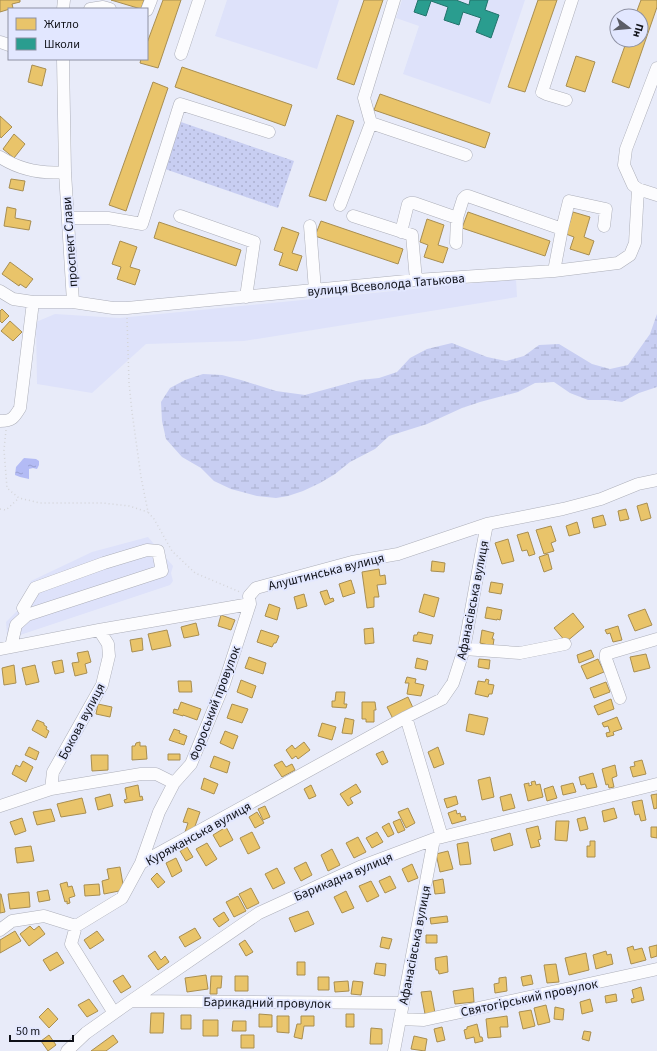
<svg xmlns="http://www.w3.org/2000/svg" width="657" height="1051" font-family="'Source Sans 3',sans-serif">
<defs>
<pattern id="wetland-marsh" width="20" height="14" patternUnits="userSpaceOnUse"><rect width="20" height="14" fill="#c8cef2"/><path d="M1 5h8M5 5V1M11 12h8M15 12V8" fill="none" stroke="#abb0cf"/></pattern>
<pattern id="park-dots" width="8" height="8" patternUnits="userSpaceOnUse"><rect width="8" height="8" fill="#c8cef2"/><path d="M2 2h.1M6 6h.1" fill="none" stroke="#abb0cf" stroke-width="1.8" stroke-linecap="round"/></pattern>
<pattern id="water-ripples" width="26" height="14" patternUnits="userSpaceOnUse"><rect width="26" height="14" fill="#b3bbf5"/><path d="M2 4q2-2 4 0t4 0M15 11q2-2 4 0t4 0" fill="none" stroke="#99a0d1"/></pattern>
</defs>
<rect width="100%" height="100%" fill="#e8ebf9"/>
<path fill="#dee2fa" d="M227,0H339L317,69L215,36Z
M402,0H525L490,104L403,74L419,26L396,18Z
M516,279L517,297L244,341L146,344L92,393L37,384L36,322L55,314L119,318Z
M148,537L173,566L171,573L173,581L170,585L14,637H11L7,634L6,622L20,608L31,581L92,552Z"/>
<path fill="url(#wetland-marsh)" d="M657,314V387L639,393L622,402L607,400H588L570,393L554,382L535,383L518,392L480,402L462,408L427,424L389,436L375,449L350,462L335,474L320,483L303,491L288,496L276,498L257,496L231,489L214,481L201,468L182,457L166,439L162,421L161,402L170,388L185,380L203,374L222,375L241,380L276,391L305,395L360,380L379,378L397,372L410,358L427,349L452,343L487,357L506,361L524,356L539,345L559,344L592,364L610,369L628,365L650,334Z"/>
<path fill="url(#park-dots)" d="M181,122L294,161L278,208L165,169Z"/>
<path fill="url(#water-ripples)" d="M24,458L36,459L39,461V465L37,469L33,468L29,469V479L20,477L15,475L16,467Z"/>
<path fill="#e9c46a" stroke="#a88e51" d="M0,0H20V2L12,4L13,8L0,12Z
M111,0H144L141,9Z
M163,0H181L158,68L140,63L141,59H147V43Z
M364,0H383L354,85L337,79Z
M538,0H557L525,92L508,87Z
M641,0H657V7L629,88L612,82L627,40H641V16H635Z
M576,56L595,62L585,92L566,86Z
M32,65L46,69L42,86L28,82Z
M182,67L292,105L285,126L175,87Z
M153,82L168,88L126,211L109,205Z
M380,94L490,133L485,148L374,110Z
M337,115L354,121L326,201L309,196Z
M0,116L12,127L1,138L0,136Z
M14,134L25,144L14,158L3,149Z
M11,179L25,181L23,191L9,188Z
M7,207L16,209L15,218L31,221L29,230L4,226Z
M468,212L550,241L545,256L462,228Z
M573,212L590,217L584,237L594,241L589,255L570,249L574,237L566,234Z
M427,219L444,225L438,245L448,248L443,263L424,257L428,245L420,242Z
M321,221L403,249L398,264L315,236Z
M159,222L241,250L236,266L154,238Z
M282,227L299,233L292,253L302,256L297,271L279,265L283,253L274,250Z
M120,241L137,247L130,267L140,270L135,285L117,279L121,267L112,264Z
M10,262L33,279L26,288L20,284L19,286L2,274Z
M2,309L9,316L2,323L0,321V311Z
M10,321L22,332L13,341L1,331Z
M647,503L651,518L641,521L637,506Z
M626,509L629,519L620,521L618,511Z
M603,515L606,525L594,528L592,518Z
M577,522L580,533L569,536L566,526Z
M551,526L556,541L551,543L554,551L544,554L536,530Z
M528,532L535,554L529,556L527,550L522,551L517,535Z
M508,539L514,561L502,564L495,543Z
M548,554L552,569L544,572L539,557Z
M432,561L445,563L444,572L431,571Z
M379,569L380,576L385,575L386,584L377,585L379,597H374V607L367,608L362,572Z
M351,580L355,593L343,597L339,584Z
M491,582L503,584L501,594L489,592Z
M327,590L330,599L333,598L334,601L325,605L320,592Z
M304,594L307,606L297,609L294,597Z
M424,594L439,598L434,617L419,612Z
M269,604L280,608L277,620L265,616Z
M487,607L502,610L500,620L497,619V620L485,618Z
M645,609L652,625L635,631L628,615Z
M573,613L584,627L566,642L554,628Z
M221,615L235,620L231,630L218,626Z
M196,623L199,635L184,638L181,627Z
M618,626L622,640L613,642L610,633L607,634L605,630Z
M373,628L374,643L365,644L364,629Z
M167,630L171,646L152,650L148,634Z
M261,630L279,636L276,643H274L272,647L257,642Z
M482,630L494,633L492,639H494L493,646L480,643Z
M418,632L433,635L431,644L413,641L414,635H417Z
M142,638L143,650L132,652L130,640Z
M591,650L594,657L579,663L577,655Z
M88,651L91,662L85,664L87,673L75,676L72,663L79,662L77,653Z
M646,654L650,668L634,672L630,657Z
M249,657L266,663L263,674L245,668Z
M417,658L428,661L426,670L415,668Z
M479,659L490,660L489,669L478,667Z
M598,659L604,672L587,679L581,666Z
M62,660L64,672L55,674L52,662Z
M14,665L16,683L4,685L2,668Z
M35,665L39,682L26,685L22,668Z
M407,677L416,679L415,683L424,685L421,696L407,694L409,683H405Z
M486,679L489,680L488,684L494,685L492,694H489L488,697L475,694L478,681L485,682Z
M241,680L256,686L252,698L237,692Z
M178,681H191L192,692H179Z
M606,682L610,692L594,698L590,688Z
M336,692H345L344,704H347L346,708L332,707V701H335Z
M408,697L414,710L393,719L387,707Z
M611,699L614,709L598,715L594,706Z
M181,702L201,709L197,720L183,715V716L173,713L174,709L178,710Z
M362,702H375L376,710H374V722H366V719H362Z
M98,704L112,707L110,717L96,714Z
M232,704L248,709L242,723L227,718Z
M469,714L488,718L484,735L466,731Z
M617,717L622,729L613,732L614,735L607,737L606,733L610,732L608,726L604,727L602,723Z
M345,718L354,720L352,734L342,733Z
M37,720L44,723V725L47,727L46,729L49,731L46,738L32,730Z
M322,723L336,727L332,740L318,736Z
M174,729L180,731L179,733L187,736L184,745L169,740Z
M225,731L238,736L233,749L220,743Z
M140,742V746H146L147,759L132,760V746H135L136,743Z
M304,742L310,750L298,759L296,756L292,759L286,750L292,745L295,749Z
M29,747L39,752L36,760L25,755Z
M438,747L444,764L434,768L428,752Z
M383,751L388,762L382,765L376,754Z
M168,754H180V760H168Z
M91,755H108V770L92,771Z
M214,756L230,762L227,773L210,767Z
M642,760L646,774L633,777L630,767L635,766L634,762Z
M23,761L33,767L26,782L12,774L16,765L20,767Z
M282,761L286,767L292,764L295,770L282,777L274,765Z
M615,765L617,776L612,778L614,787L609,788L608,784L606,785L602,769Z
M593,773L597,787L587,789L585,784L581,785L579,777Z
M490,777L494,797L482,800L478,780Z
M204,778L218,784L214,794L201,789Z
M535,781L536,785L540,784L543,797L528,801L524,784L529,783V786L532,785L531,782Z
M573,783L576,792L563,795L561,786Z
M356,784L361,792L350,798L353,803L348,806L340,794Z
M138,785L140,797L142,796L143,800L125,803L124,800L127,799L125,788Z
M311,785L316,796L309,799L304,789Z
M553,786L557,798L547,801L544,789Z
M110,794L113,806L98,810L95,798Z
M511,794L515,808L503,811L500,797Z
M657,794V808L654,809L651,795Z
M456,796L458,804L447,808L444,799Z
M82,798L86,813L61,817L57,804Z
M642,800L646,820L641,821L639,814L635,815L632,802Z
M265,806L270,817L263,820L258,809Z
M188,808L200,812L193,832L188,833L185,832L188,823L183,822Z
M408,808L415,823L406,828L398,812Z
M614,808L617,818L604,822L602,811Z
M51,809L55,821L37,825L33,812Z
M456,810L457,814L460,813L461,817L465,816L466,820L452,824L448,813Z
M257,812L264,823L255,828L249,817Z
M585,817L588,829L580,831L577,819Z
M22,818L26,831L15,835L10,822Z
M400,819L405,830L398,833L393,822Z
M556,821H569L567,841L555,840Z
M389,823L394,834L388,837L382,827Z
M538,826L541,839L538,840L540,846L531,848L526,829Z
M226,827L233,840L220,847L213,835Z
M651,827H657V838L651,837Z
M252,832L260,848L248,854L240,838Z
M377,832L383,842L372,848L366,838Z
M510,833L513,845L494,851L491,839Z
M358,837L366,852L354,858L346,843Z
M590,841H595V857H587V846H590Z
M468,842L471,864L460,865L457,844Z
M207,843L217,859L206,866L196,849Z
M31,846L34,861L17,863L15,848Z
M187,847L193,857L186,861L180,851Z
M332,849L340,865L328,871L321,855Z
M448,851L453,869L440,872L436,854Z
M176,858L182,871L172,877L166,863Z
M306,862L312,875L301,881L294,868Z
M412,864L418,878L408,882L402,869Z
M120,867L124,890L104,894L102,881L109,879L107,869Z
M277,868L285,883L273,889L265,874Z
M157,873L165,882L158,888L151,879Z
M390,876L396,888L385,893L379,881Z
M443,879L445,893L435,894L433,881Z
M371,881L379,896L367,902L359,886Z
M67,882L68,887L72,886L75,896L69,898L70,903L67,904V901L65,902L60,884Z
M99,884L100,895L85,896L84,885Z
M251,888L259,903L247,909L239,894Z
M48,890L50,900L39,902L37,892Z
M346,891L354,908L342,913L334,897Z
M29,892L30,907L10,909L8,894Z
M0,894H1L5,912L0,913Z
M238,896L246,911L234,917L226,902Z
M308,911L314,924L295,932L289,918Z
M224,912L229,920L219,927L213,919Z
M447,916L448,922L431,924L430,918Z
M30,926L34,930L39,926L45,934L29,946L20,934Z
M195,928L201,938L185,947L179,937Z
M15,931L21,941L0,953V940Z
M97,931L104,940L90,949L84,940Z
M426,935H437V943H426Z
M382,937L392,939L389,949L380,947Z
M245,940L253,952L246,956L239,944Z
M657,945V956L651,958L649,947Z
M633,946L634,950L642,948L646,960L631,964L627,948Z
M155,951L161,960L165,956L169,962L158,970L148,956Z
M606,951L607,955L611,954L613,964L596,969L593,955Z
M57,952L64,963L50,971L43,960Z
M586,953L589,970L569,975L565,958Z
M447,956L448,972L439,974L438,970H436L435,958Z
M297,962H305V975H297Z
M376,963L386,964L385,976L374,974Z
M556,964L559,982L547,983L544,965Z
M123,975L131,987L121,993L113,981Z
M206,975L208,989L187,992L185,978Z
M531,975L533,984L523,986L521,977Z
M211,976H222L221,988H217V994H210Z
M235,976H248V991H235Z
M318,977H329V990H318Z
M506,977L507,991L495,993L494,984L499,983V978Z
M348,981L349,991L335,992L334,982Z
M353,981L363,982L361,995L351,994Z
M641,987L644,1000L632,1003L631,999L634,998L632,990Z
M473,988L474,1002L455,1004L453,991Z
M431,991L435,1013L425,1014L421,992Z
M616,994L617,1001L606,1003L605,996Z
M89,999L98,1011L87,1017L78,1005Z
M590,999L593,1011L582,1014L580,1002Z
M546,1005L550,1022L538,1025L534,1008Z
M555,1007L564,1009L563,1020L554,1019Z
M48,1008L58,1019L49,1028L39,1017Z
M531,1010L535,1026L523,1029L519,1012Z
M151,1013H164L163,1033H150Z
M259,1014L272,1015V1027H259Z
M346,1014H354V1027H346Z
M181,1015H191V1029H181Z
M277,1016H289V1033L277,1032Z
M301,1016H314V1026H304L302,1039L294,1037L297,1024H301Z
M507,1016L508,1027H500L501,1037L488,1038L486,1019Z
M203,1020H218V1036H203Z
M233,1021H246V1031H232Z
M477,1024L480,1037H482L483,1041L475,1043L474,1037L466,1039L464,1030L467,1029V1027Z
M442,1027L445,1040L437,1042L434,1029Z
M371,1028L382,1029V1044H370Z
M584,1031L591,1032L589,1041L582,1039Z
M49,1035L56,1045L48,1051L41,1041Z
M113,1035L118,1042L106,1051H91Z
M241,1035H254V1048H241Z
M414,1036L427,1039L425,1051L411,1049Z"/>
<path fill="#2a9d8f" stroke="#22736b" d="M418,0H456L469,5L470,0H488L485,10L499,15L491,38L476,32L481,18L463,12L459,25L444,20L448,7L431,1L426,16L414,12Z"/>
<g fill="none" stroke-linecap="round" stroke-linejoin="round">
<defs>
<path id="minor" d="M394,0L364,98L371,123L466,155
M63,9L64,0
M90,9L103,7L110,9
M147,10L151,0
M0,42L9,45
M181,54L199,0
M63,59L65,172L73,302
M657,68L626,149L624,165L633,185L638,189L657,195
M566,100L546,94L542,92L572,0
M0,157C20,170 42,174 65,172
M340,205L371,123
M180,216L254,242L246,297
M353,216L412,235L416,280
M68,218H108L142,224L180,104L269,132
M310,226L315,290
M562,229L569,201L606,209L604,226
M401,232L408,204L410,203H414L457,218L463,199L466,196H468L562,229L554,271
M456,243L457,218
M0,291L13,299L33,302
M0,421C12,421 14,418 20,408L33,302H73L113,308H127L416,280L554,271L618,263L630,255L635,243L638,189
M11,647L16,625L27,615L162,571L158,551L147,550L104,563L35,588L23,608L27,615
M0,649L99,630L250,604L249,596L256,588L352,562L398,554L487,524L563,509L601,499L638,484L657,480
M464,649L520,653L565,644
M620,698L606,659V654L657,639
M51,789L53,772L102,685L109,656L108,644L99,630
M0,806L51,789L141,774H156L174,783
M442,837L406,717L442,699L453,683L464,649L481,555L487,524
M141,863L159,812L174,783L191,764L224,684L250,604
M76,926L71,944L114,1013
M0,930L12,921L44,916L76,926L122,898L141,863L406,717
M131,1001L402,1003
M400,1019L424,1020L657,969
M67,1051L86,1033L131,1001L259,913L362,866L434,839L657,784
M394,1051L434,839"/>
</defs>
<use href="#minor" stroke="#adafb9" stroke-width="13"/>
<path stroke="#d4d5d9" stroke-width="1.5" stroke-dasharray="1 3" stroke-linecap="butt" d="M127,318L129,383L132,412L141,477L148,512L154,519L172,551L195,573L240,592
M6,430L4,450L7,488L19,498L40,503H103L129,506L148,512
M0,509L6,510L19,498"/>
<use href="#minor" stroke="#fcfcfe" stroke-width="12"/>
</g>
<g text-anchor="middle" stroke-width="4" stroke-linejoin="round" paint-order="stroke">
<g font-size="13" fill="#0f1118" stroke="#e2e7ff">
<text transform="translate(69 242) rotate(-94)" y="5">проспект Слави</text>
<text transform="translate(386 284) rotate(-5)" y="5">вулиця Всеволода Татькова</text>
<text transform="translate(326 571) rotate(-14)" y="5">Алуштинська вулиця</text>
<text transform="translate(472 600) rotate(-79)" y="5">Афанасівська вулиця</text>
<text transform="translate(214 703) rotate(-69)" y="5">Фороський провулок</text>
<text transform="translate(81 721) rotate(-62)" y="5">Бокова вулиця</text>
<text transform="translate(198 833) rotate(-29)" y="5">Куряжанська вулиця</text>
<text transform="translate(343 876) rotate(-23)" y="5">Барикадна вулиця</text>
<text transform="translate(414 945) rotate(-79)" y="5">Афанасівська вулиця</text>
<text transform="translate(529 997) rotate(-12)" y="5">Святогірський провулок</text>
<text transform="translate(267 1002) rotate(1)" y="5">Барикадний провулок</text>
</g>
</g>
<rect x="8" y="8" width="140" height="52" fill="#e2e7ff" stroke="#8e91a3"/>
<rect x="16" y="18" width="20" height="12" fill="#e9c46a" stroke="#8e91a3"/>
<text x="44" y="28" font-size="12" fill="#0f1118">Житло</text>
<rect x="16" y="38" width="20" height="12" fill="#2a9d8f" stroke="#8e91a3"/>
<text x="44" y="48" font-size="12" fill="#0f1118">Школи</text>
<g transform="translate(629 28) rotate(106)"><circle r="19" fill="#e2e7ff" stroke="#8e91a3"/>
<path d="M0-3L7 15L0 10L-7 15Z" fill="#5b5d67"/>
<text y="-6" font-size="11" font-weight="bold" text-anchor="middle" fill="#0f1118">Пн</text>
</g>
<path d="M10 1035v6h63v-6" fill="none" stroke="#0f1118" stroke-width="2"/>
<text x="16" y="1035" font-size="12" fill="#0f1118" stroke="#e2e7ff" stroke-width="3" paint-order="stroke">50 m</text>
</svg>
